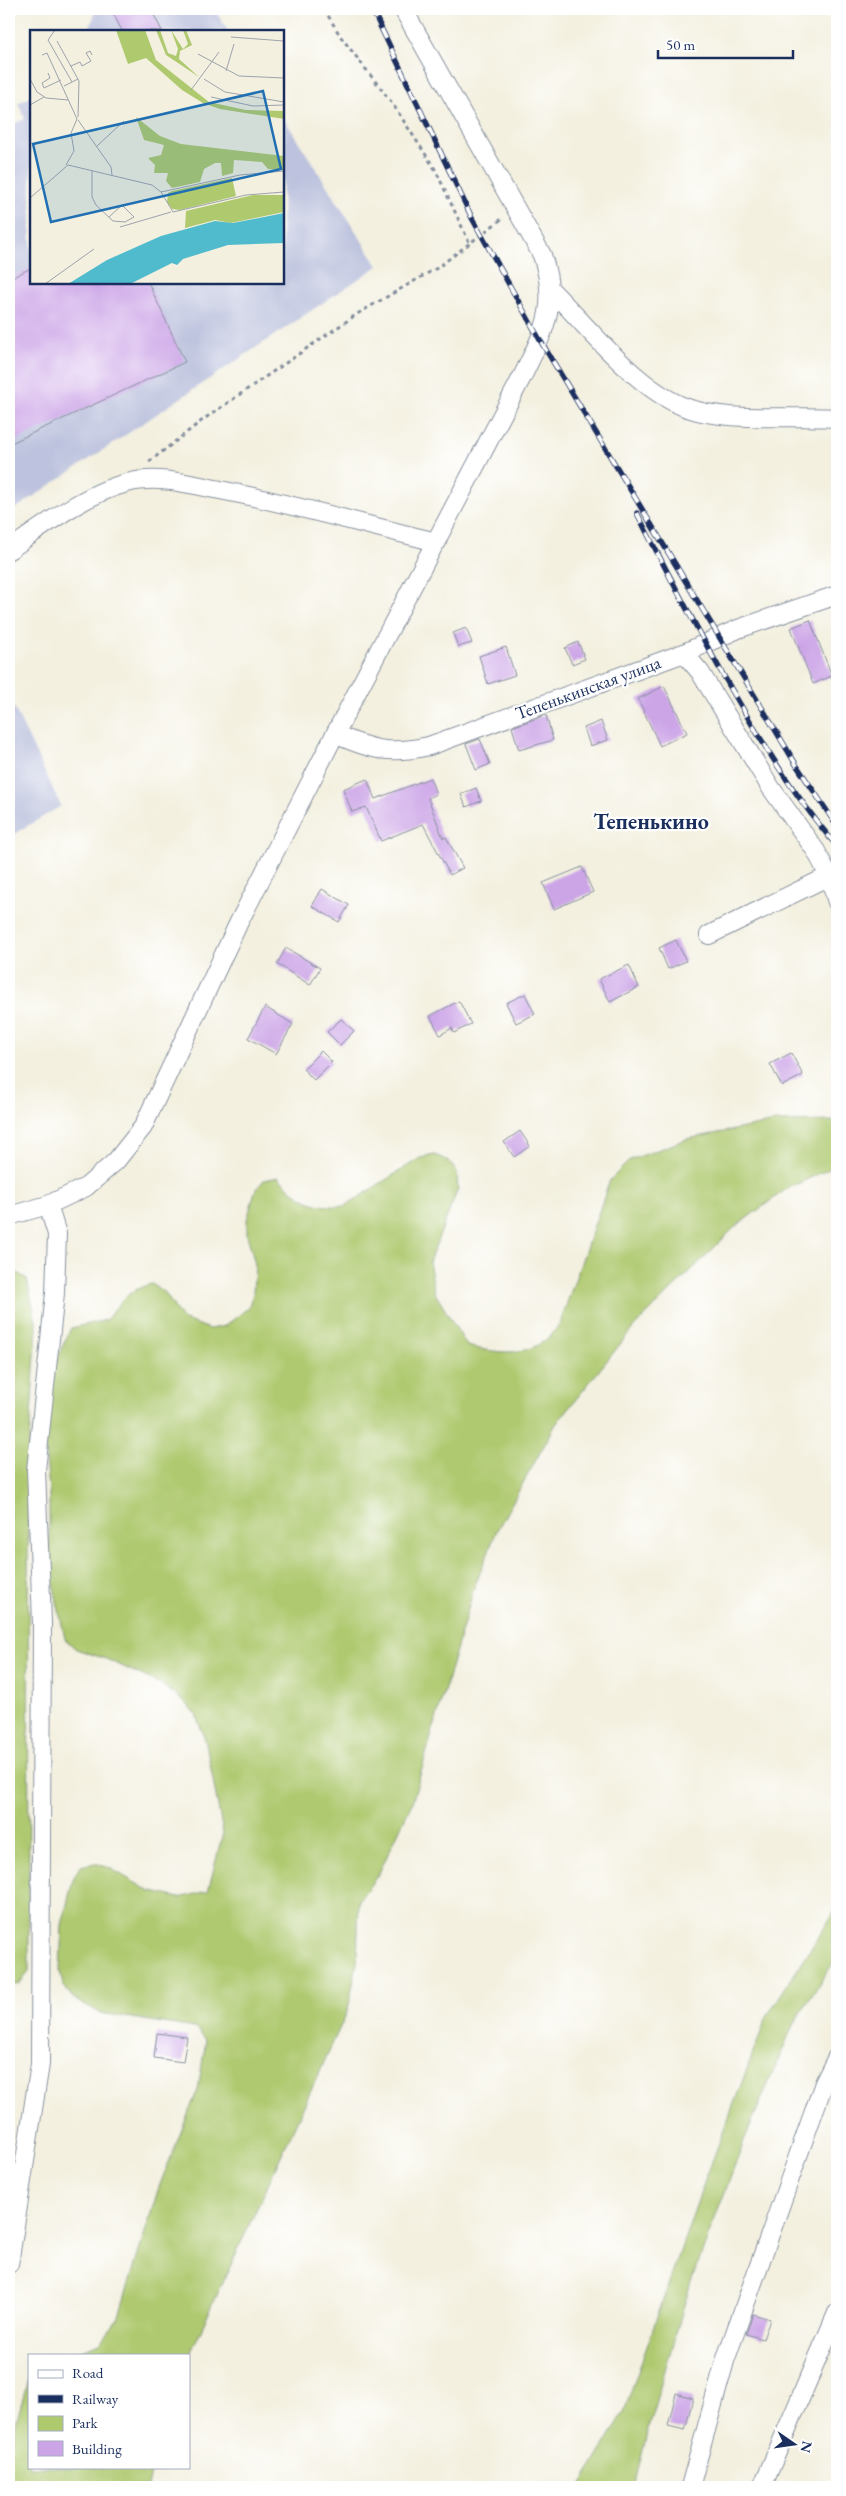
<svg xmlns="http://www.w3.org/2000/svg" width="846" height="2496" font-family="'EB Garamond',serif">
<rect width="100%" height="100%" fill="#fff"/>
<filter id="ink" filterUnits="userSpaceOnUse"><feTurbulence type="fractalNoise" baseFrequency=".02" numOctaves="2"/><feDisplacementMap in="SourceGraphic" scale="10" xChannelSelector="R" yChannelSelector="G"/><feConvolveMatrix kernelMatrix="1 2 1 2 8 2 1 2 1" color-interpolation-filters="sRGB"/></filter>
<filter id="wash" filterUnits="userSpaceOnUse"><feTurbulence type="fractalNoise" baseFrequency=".0096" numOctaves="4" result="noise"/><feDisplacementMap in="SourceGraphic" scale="20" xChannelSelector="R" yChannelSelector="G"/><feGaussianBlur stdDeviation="1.12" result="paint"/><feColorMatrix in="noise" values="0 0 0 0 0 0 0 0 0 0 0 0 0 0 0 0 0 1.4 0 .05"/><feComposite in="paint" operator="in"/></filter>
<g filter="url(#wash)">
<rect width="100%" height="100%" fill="#f3f0df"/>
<path fill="#bdc3de" d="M97,9H214L228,31H88Z
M31,97V282H282L283,117L378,266L9,513V126L25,119L18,103Z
M9,697L61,806L9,837Z"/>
<path fill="#afc96f" stroke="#657c66" d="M837,1121V1165L785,1190L735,1227L634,1327L556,1424L497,1530L474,1588L412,1803L378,1875L359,1900L357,1963L348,2010L189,2356L47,2355L72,2354L99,2343L118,2319L159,2187L198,2089L206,2040L195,2028L100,2013L72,1997L63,1985L60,1970L62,1925L73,1879L80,1866L95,1863L110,1868L149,1891L179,1898L208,1891L223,1833L206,1743L196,1715L186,1703L161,1684L106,1659L76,1649L65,1639L49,1564V1489L43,1429L52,1369L71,1328L106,1320C120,1302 129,1289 152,1284L165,1293L182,1319L210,1329L225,1326L248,1308L253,1294L255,1264L247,1235V1220L255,1191L264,1180L278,1177C301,1199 311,1208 345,1206L420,1158L435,1155L449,1161L457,1173L458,1189L429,1262L435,1293L467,1346C503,1355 539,1358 560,1323L610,1180L630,1160L687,1139L775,1122Z
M9,1268L27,1279L37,1326L28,1460L29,1972L19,1984L9,1986Z
M837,1908V1957L794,2023L748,2131L691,2282L650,2421L634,2487H580L624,2412L705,2180L767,2016Z
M29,2376V2467H152L148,2487H9V2448Z"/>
<g id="blocks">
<path fill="#cca5e7" d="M111,9H151L162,31H122Z
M31,268V282H148L185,362L9,444V279Z
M810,620L832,676L813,684L791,628Z
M466,628L472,643L458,647L453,633Z
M578,642L585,659L572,664L565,648Z
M506,647L515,675L488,684L479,656Z
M664,686L687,733L660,746L638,699Z
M546,715L553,740L519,750L512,727Z
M601,721L608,740L590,746L584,728Z
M480,739L490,764L476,770L466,744Z
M430,778L436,794L428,798L443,838L446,837L463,868L450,875L423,824L381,841L366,807L352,812L343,789L367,779L375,799Z
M476,788L481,801L466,807L461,794Z
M582,867L593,892L554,909L543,883Z
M322,889L349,905L339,922L312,906Z
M676,940L686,961L668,969L659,948Z
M286,948L320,968L310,985L277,964Z
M629,965L639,987L610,1002L599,979Z
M525,994L535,1014L516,1023L506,1003Z
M459,1001L471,1024L454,1033L452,1028L440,1035L430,1016Z
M265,1007L293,1024L276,1054L248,1038Z
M341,1019L354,1031L340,1045L327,1032Z
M321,1051L332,1062L314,1080L303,1069Z
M791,1053L803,1075L782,1086L770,1064Z
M520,1131L530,1146L514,1157L504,1142Z
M157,2033L187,2037L183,2062L154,2058Z
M753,2314L770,2319L763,2339L746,2334Z
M676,2393L693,2398L685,2430L668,2426Z"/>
</g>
</g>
<g filter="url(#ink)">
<use href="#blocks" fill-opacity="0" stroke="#87909e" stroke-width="1"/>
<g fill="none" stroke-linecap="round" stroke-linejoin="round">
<defs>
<path id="minor" d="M551,290C587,326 634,386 682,406C723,423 792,415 837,418
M9,550C43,526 86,493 127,483C158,475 189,484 220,490C293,504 365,525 437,542
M684,653L700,672L771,788L816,851L829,876L837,902
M335,734C371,750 390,755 429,746L684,653L738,629L837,595
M709,935L829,876
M9,1216L48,1205L86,1187L116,1161L143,1127L239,922L335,734L523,375C545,329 559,306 542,255L403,9
M9,2264L40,2064L42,1622L36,1470L55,1293L57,1234L48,1205
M690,2487L725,2361L824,2083L837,2057
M762,2487L837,2313"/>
</defs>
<use href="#minor" stroke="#87909e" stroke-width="20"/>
<path stroke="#87909e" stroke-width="3" stroke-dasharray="4 4" stroke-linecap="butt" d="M324,9L341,37L392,103L435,169L469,242
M149,462L204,419L357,314L437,268L503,218"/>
<use href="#minor" stroke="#fff" stroke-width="18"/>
<defs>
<path id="rail" d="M372,9L472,218L540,340L797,766L837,826
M637,513C672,582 707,649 747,716C774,762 802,806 837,846"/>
</defs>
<use href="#rail" stroke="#1b2f5e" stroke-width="5.5"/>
<use href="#rail" stroke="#fff" stroke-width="4" stroke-dasharray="11" stroke-linecap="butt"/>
</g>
</g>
<g text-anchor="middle" stroke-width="4.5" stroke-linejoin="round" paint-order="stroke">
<g font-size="18" fill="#1b2f5e" stroke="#fff">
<text transform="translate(588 688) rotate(-20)" y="6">Тепенькинская улица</text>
</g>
<g font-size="22" font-weight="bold" fill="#1b2f5e" stroke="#fff">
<text x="651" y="829">Тепенькино</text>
</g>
</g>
<g transform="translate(30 30)">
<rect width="254" height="254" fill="#f3f0df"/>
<path d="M86,0H115L126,30L179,72L216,80L254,81V89L190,79L173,73L152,60L116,28L98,34ZM126,0H130L138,23L146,26L148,19L141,0L153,19L158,14L153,0H156L162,15L150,21L149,29L169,47L136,25ZM106,87L130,106L151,114L254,126V140L238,139L232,132L204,130L203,143L192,146L191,133H185L174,139L170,152L142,158L136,151L138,143H124L125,135L118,128L131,125L134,115L114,110ZM202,148L206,166L150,180L142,179L137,172L138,163L142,161ZM223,165H254V182L201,193L185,190L155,198L156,181Z" fill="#afc96f"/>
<path d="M254,183V213L198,215L153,229L147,235L142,233L100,254H38L77,230L131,206L185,191L203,193Z" fill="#51bbce"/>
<path fill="none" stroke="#9da3ab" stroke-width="1" d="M25,0L18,10L42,52M201,7L254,11M27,11L49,51L48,87M168,24L209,46L254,48M12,25L17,23L47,89L41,103L44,121L36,135M41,36L50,32L52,36L61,31L56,23L60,21L62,25M196,41L204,14M18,43L20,48L12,53L14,58L31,50M0,49L7,62L16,68L38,70M174,49L195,62L254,72M34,56L48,49M161,60L189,22M181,67L223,76L254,75M0,75L14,67M48,90L81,137L82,145M67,116L94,91M62,141V167L66,175L83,191L95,192L104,187L92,175L79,187M131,162L210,145L254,141M0,168L38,135L122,155L131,162L143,182L216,165L254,162M90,197L141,182M15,254L64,219"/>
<path fill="#1f6fb2" fill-opacity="0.15" stroke="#1f6fb2" stroke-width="2.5" d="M233,61L251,139L21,192L3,114Z"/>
<rect width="254" height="254" fill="none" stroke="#1b2f5e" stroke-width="2.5"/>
</g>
<rect width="846" height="2496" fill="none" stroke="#fff" stroke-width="30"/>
<rect x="28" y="2354" width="162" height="115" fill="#ffffff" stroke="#a4acbf"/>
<rect x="38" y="2370" width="25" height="8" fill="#ffffff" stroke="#a4acbf"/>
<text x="72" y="2378" font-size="15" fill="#1b2f5e">Road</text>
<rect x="38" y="2395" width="25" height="8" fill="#1b2f5e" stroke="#a4acbf"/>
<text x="72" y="2404" font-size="15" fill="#1b2f5e">Railway</text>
<rect x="38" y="2416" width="25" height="15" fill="#afc96f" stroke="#a4acbf"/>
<text x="72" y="2428" font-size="15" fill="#1b2f5e">Park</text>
<rect x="38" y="2441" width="25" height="15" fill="#cca5e7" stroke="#a4acbf"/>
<text x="72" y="2454" font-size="15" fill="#1b2f5e">Building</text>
<g transform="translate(794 2444) rotate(103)" stroke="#ffffff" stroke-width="4" paint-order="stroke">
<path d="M0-4L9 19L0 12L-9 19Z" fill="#1b2f5e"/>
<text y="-8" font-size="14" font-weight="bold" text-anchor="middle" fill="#1b2f5e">N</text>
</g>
<path d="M658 50v8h135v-8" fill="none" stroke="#1b2f5e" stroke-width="2.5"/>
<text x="666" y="50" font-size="15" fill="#1b2f5e" stroke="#ffffff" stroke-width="4" paint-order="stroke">50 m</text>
</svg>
